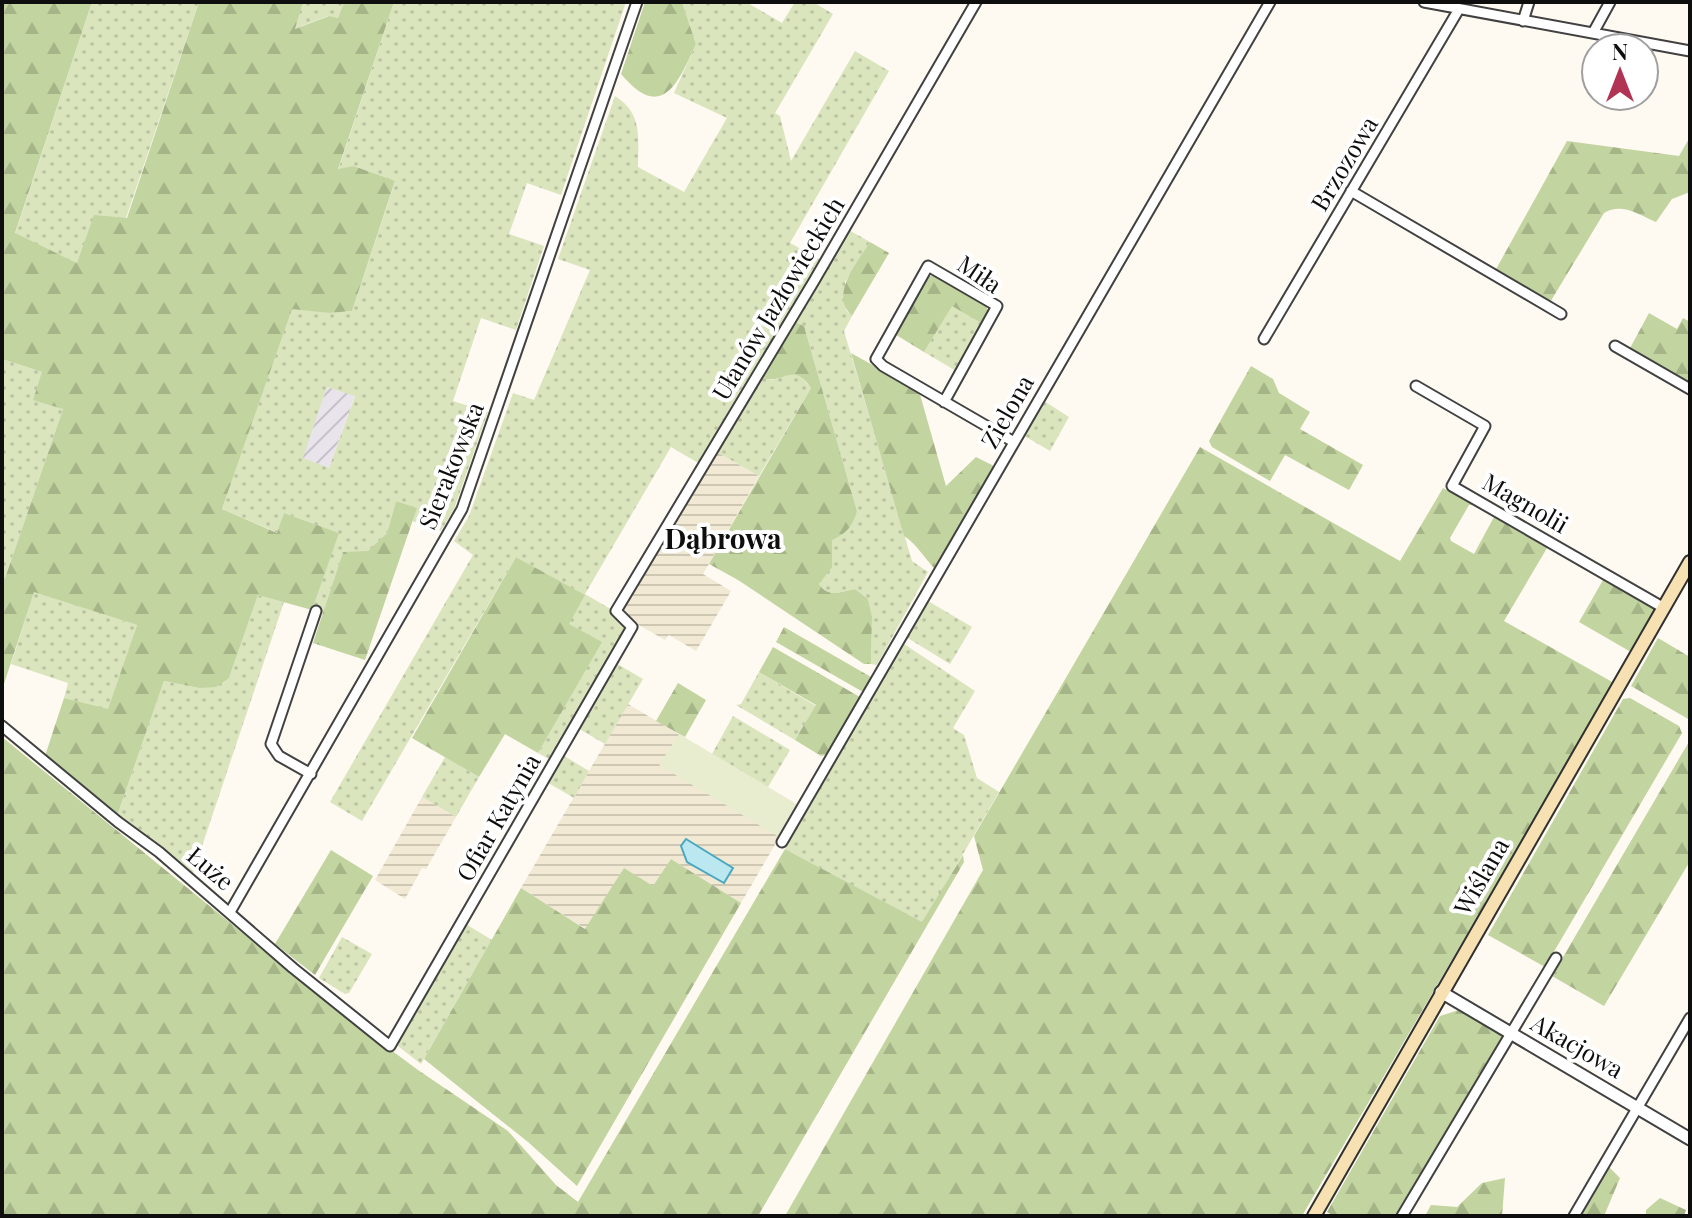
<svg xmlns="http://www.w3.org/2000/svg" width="1692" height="1218" font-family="'Playfair Display',serif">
<defs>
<pattern id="industrial-furrows" width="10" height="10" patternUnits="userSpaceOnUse" patternTransform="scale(2)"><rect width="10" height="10" fill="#e9e4ec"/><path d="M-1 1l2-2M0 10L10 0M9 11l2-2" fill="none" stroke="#c7c2c9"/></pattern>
<pattern id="farmland-rules" width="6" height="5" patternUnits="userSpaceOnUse" patternTransform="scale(2)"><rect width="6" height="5" fill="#f1e9d3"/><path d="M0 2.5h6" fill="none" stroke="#cdc7b4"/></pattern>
<pattern id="grass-dots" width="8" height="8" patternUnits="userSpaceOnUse" patternTransform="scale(2)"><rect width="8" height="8" fill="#dae5be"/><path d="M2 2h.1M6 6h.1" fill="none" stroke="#bac3a2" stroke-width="1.8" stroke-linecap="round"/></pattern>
<pattern id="forest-firs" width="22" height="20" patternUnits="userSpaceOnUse" patternTransform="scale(2)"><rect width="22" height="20" fill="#c2d49f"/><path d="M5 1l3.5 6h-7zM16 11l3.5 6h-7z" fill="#a6b588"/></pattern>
</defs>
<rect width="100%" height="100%" fill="#fef9f1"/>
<path fill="url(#industrial-furrows)" d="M327,387L355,395L329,468L302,458Z"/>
<path fill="url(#farmland-rules)" d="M715,451L759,476L703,574L731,591L696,651L669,635L665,640L618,613Z
M628,704L798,805L741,903L671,859L653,887L624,868L586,929L521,888Z
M422,797L456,817L426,869L422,868L405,899L375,880Z"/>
<path fill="url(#grass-dots)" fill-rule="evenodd" d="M92,2H199L126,218L77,263L15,234Z
M303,2H344L338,18L328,16L294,29Z
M394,2H626L561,195L527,183L509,234L544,246L516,330L481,318L453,401L488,412L454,509L441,531L412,521L416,508L396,501L387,533L368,552H343L323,613L312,610L338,533L284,513L278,533L222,509L292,308L329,313L352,311L395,182L355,166L338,170ZM327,387L355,396L329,468L303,458Z
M682,2H746L782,23L795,2H813L833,14L775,113L780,116L791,161L855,51L889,71L790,243L821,260L700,464L671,447L585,594L614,611L613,614L628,623L630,628L553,761L538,753L601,642L568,624L584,595L516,557L362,821L330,802L473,555L454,541L469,516L513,393L534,400L590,270L558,259L615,96C643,114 638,137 638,167L684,192L727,118L674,93L696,44Z
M847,229L870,242L845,282L846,310L852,316L844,331L912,561L928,572L877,665L871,664L872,616L868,599L855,589C840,592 828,598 819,584L825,572L832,539L857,511L804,326L793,321Z
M952,305L983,324L956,371L924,352Z
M2,359L42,372L63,409L2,587Z
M795,373L800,375L811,388L759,476L715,451L719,448L760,377L772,380Z
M1044,401L1069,417L1050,451L1023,435Z
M34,591L137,625L108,710L64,698L68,683L11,664Z
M258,595L284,602L192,876L117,816L164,681L199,688L229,678Z
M928,601L972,627L950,664L906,637Z
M901,642L975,691L953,728L964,735L977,778L999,792L923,923L785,849L802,812Z
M614,662L643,679L605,744L576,727Z
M759,672L816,706L795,740L736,705L741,704Z
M733,716L790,750L768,787L712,754Z
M561,754L589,771L574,798L545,781Z
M445,757L479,777L456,817L422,797Z
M464,923L492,940L421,1064L394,1043Z
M342,937L372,954L349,993L345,994L319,978Z"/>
<path fill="url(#forest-firs)" d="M2,2H92L15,233L77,263L94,215L127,218L199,2H303L295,29L329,16L338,18L344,2H394L338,169L354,166L395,181L352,311L329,313L292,309L222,509L277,533L284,513L339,533L312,610L258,595L229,678L216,687L199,688L164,681L117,816L45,756L64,698L108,709L137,625L34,592L2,690V587L63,409L33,400L42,372L2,359Z
M645,2H682L696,44C678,83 662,123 621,74Z
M1690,137V192L1672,199L1656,222C1639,215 1622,202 1604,213L1549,304L1495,271L1567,141L1679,156Z
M870,242L889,253L852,316C829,294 857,263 870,242Z
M935,275L986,305L989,315L983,324L952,306L924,352L893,333L926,277Z
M1649,313L1677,329L1683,318L1690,322V385L1629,350Z
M793,321L804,326L857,511C852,527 847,533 832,540V567L819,584C828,598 840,592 855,589L868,599L872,616L871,664H864L738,580L709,564L811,388C792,359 784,387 760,377Z
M851,353L919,391L946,486L976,457L994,466L935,569C924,558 917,544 904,536Z
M1251,366L1273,379L1279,393L1310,412L1300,429L1363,465L1349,490L1285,455L1270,481L1212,447L1209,441Z
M1200,447L1400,561L1443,488L1473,505H1469L1450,538L1451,541L1474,554L1494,517L1547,548L1504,621L1614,683L1302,1216H785L983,870L974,836Z
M396,501L417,508L365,660L313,643L343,552L368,551L387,533Z
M516,557L585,595L569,624L602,642L538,753L505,734L479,777L412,738Z
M1603,580L1656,610L1631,652L1579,622Z
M784,627L871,677L863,692L776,642Z
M1658,638L1690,657V720L1631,686Z
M773,647L860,697L826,755L821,756L795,740L816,705L759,672Z
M678,683L706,700L685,737L656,721Z
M1630,698L1679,726L1682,733L1545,967L1488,935L1623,699Z
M2,737L341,1013L418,1070L508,1131L556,1185L578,1202L785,849L922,922L963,855L964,862L758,1216H2Z
M1690,740V861L1604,1006L1552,976Z
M331,850L373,876L315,975L275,944Z
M671,859L741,903L577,1186L528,1142L424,1059L521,888L585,929L624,868L653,886Z
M1459,1010L1503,1037L1398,1216H1334L1327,1212L1440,1016Z
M1608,1166L1620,1178L1604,1216H1580Z
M1505,1178L1502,1216H1425L1431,1205L1457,1207L1482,1183Z
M1660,1198L1686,1210L1684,1216H1646V1210Z"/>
<path fill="#e9edcf" d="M679,734L798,805L779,837L659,765Z"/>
<path fill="#bbe7f0" stroke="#49a8c0" stroke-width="2" d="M686,839L733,868L724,883L687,862L681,846Z"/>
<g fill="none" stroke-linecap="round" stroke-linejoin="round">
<defs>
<path id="minor" d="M1424,2L1690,51
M1523,21L1529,2
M1593,33L1610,2
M1351,191L1561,314
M1264,339L1459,9
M1615,346L1690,389
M1416,386L1485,426L1452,486L1664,608
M944,402L997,306L928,266L876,359L883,366L1014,442
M2,726L118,822L159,852L293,968L390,1046L632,627L616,611L814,281L976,2
M311,774L279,756L271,744L316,611
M782,842L1270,2
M230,912L462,509L637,2
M1402,1216L1556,958
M1574,1216L1690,1018"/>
<path id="tertiary" d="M1441,992L1690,1139"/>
<path id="secondary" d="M1314,1216L1690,562"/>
</defs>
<use href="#minor" stroke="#414141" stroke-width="13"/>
<use href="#tertiary" stroke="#414141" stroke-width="15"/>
<use href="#secondary" stroke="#303030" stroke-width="16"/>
<use href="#minor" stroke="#fff" stroke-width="9"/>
<use href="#tertiary" stroke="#fff" stroke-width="11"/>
<use href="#secondary" stroke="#f7e1b3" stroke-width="12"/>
</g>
<g text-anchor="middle" stroke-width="8" stroke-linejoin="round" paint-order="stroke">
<g font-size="24" fill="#0e0e0e" stroke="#fff">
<text transform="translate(1345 164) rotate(-59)" y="8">Brzozowa</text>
<text transform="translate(979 275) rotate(34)" y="8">Miła</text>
<text transform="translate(779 299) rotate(-59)" y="8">Ułanów Jazłowieckich</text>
<text transform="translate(1008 412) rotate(-60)" y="8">Zielona</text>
<text transform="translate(452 466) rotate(-68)" y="8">Sierakowska</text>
<text transform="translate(1525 504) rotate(30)" y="8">Magnolii</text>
<text transform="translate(499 818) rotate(-60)" y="8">Ofiar Katynia</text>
<text transform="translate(210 869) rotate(40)" y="8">Łuże</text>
<text transform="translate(1482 877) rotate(-60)" y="8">Wiślana</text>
<text transform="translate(1577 1047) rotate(30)" y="8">Akacjowa</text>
</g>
<g font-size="28" font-weight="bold" fill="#0e0e0e" stroke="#fff">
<text x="723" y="549">Dąbrowa</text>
</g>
</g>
<rect width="1692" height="1218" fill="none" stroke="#0e0e0e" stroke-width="8"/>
<g transform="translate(1620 72)"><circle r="38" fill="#ffffff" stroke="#9f9f9f" stroke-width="2"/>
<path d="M0-6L14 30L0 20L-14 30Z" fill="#b13454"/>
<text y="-12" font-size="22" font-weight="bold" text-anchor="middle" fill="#0e0e0e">N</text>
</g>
</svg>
